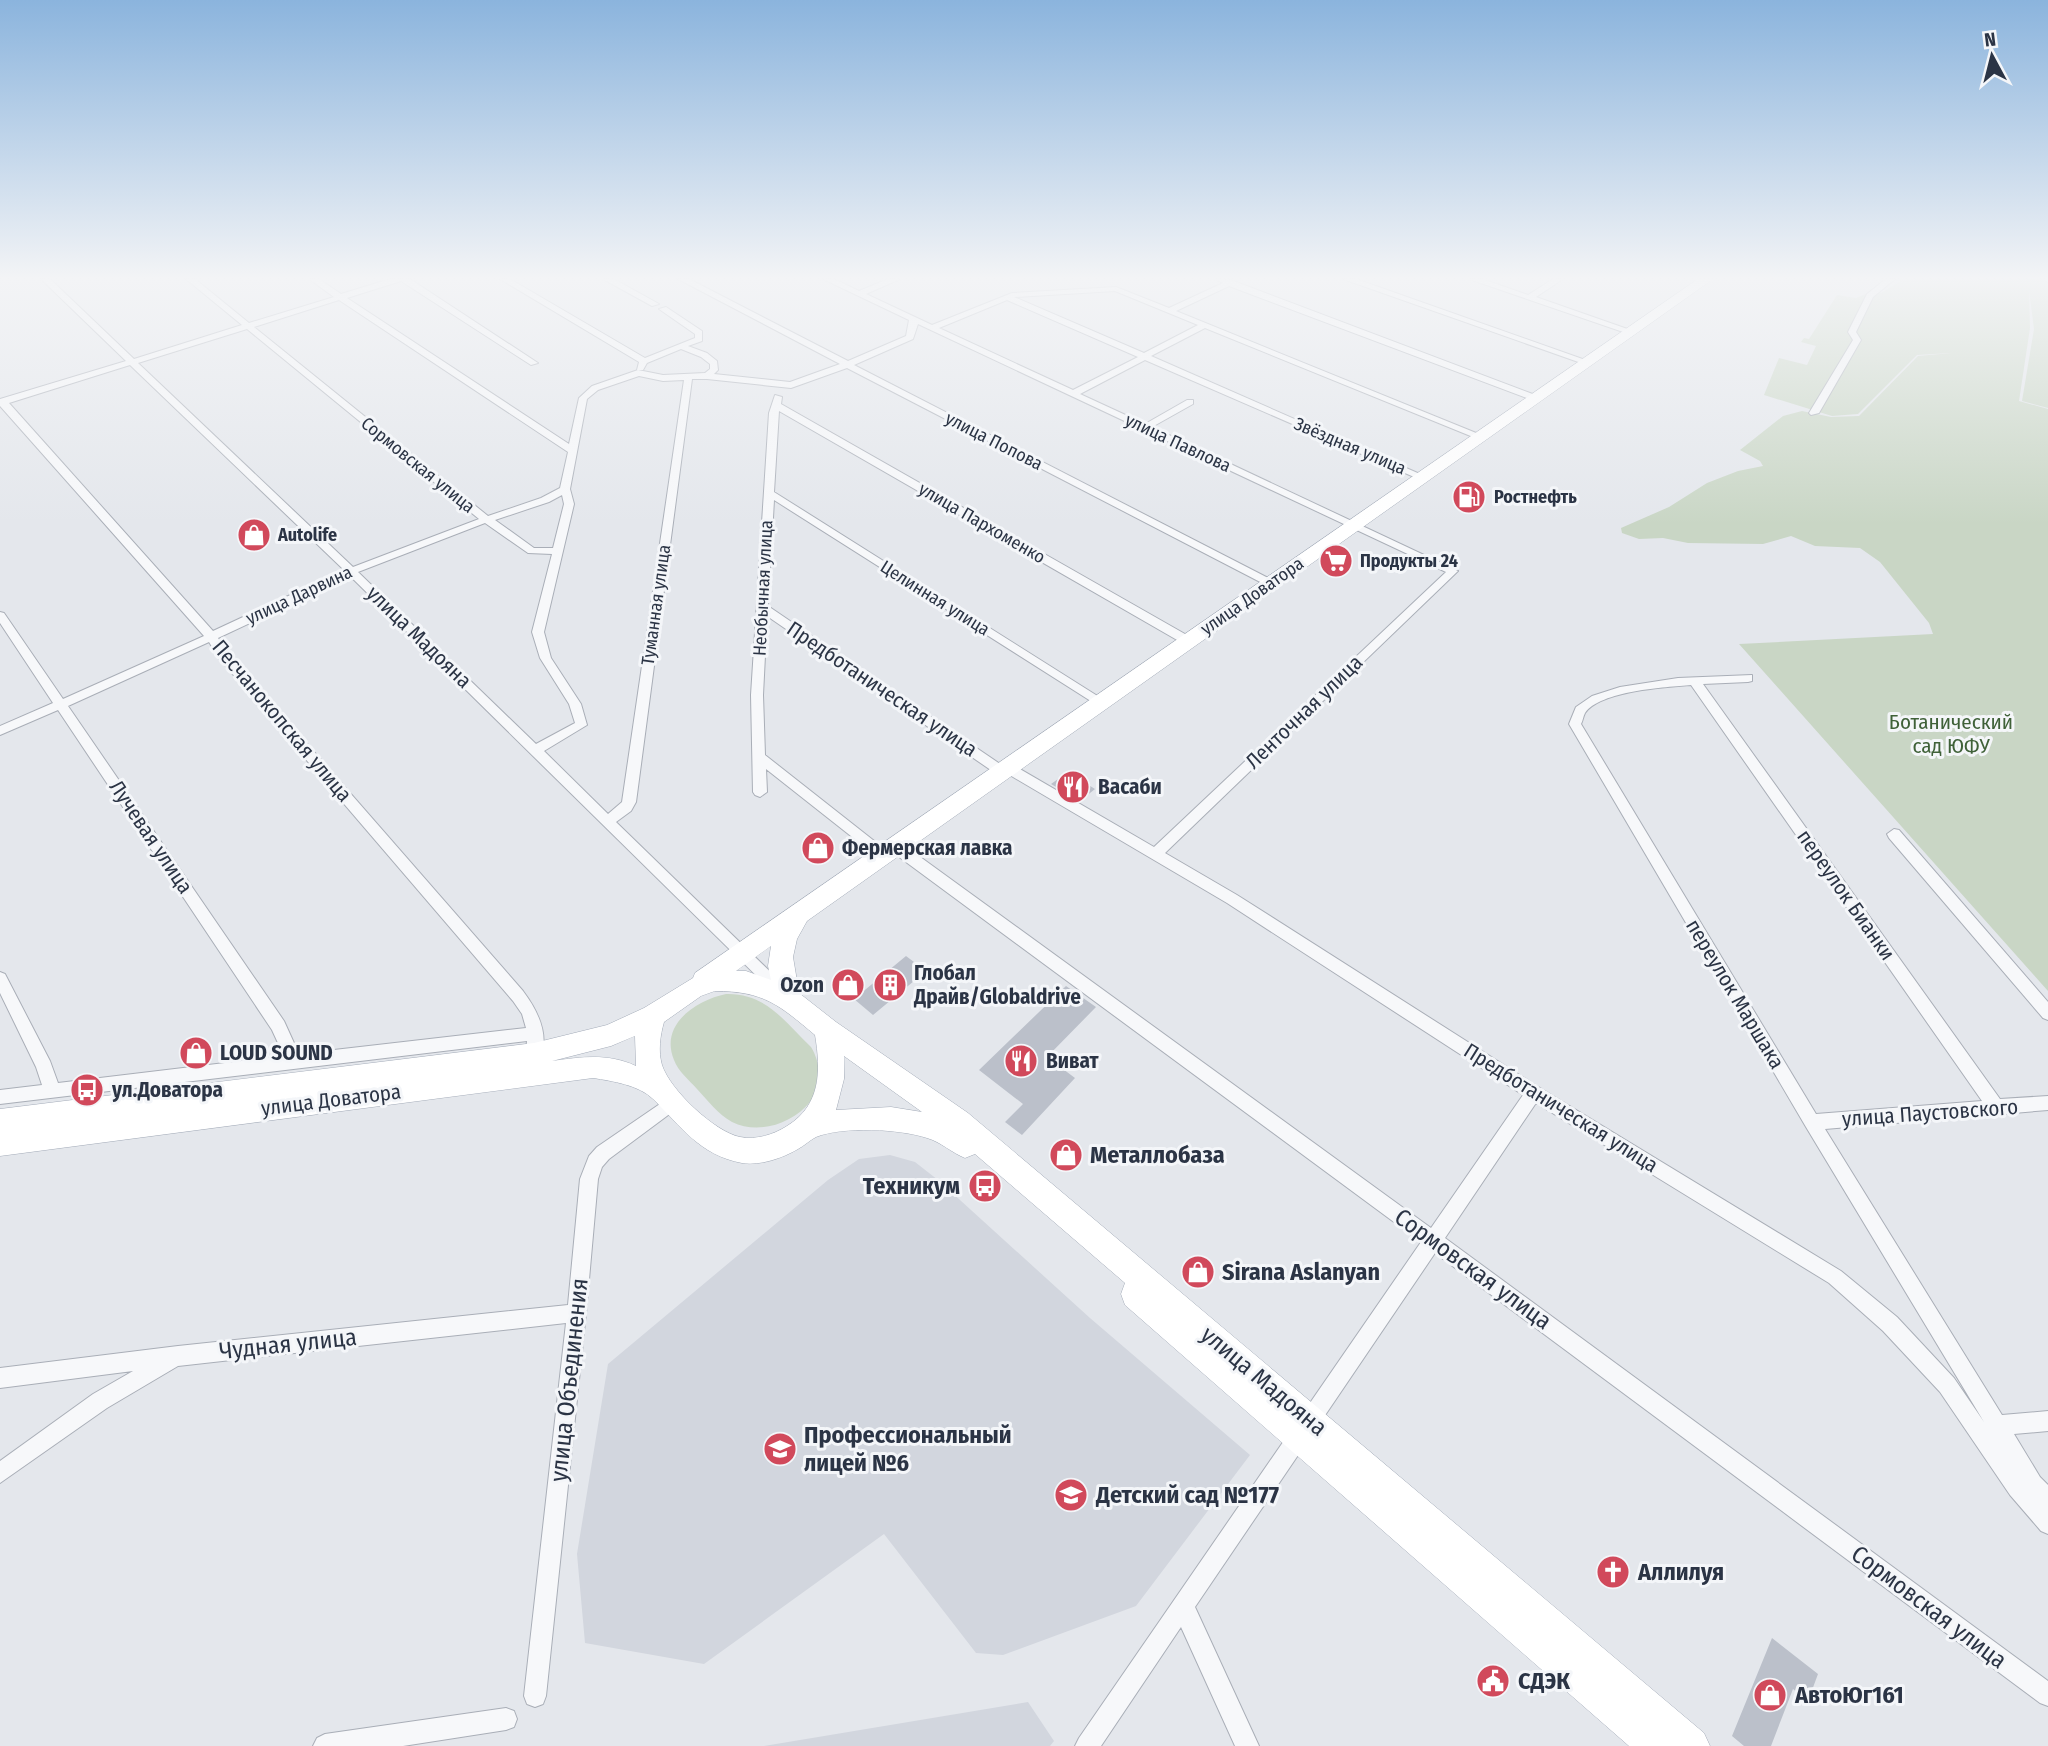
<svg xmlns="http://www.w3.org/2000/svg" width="2048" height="1746" font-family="'Fira Sans Condensed',sans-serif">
<rect width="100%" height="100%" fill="#e4e7ec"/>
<path fill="#d2d6de" d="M890,1155L915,1162L938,1180L1090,1318L1250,1455L1136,1606L1003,1655L976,1653L884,1534L704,1664L585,1643L577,1554L608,1364L828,1180L859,1159Z
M1028,1702L1054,1741L1050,1746H764Z"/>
<path fill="#c9d6c5" d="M1904,279H2048V408L2022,401L2034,329L2029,290L2030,328L2019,401L2048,409V991L1739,644L1933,634L1929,623L1880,562L1860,548L1815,546L1791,536L1763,544L1688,543L1663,538L1639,539L1622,533L1621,528L1669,507L1707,483L1738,471L1763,466L1760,461L1740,450L1783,416L1802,411L1831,417L1859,416L1918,356L1951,353L1917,355L1858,414L1832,416L1764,395L1779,358L1807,365L1816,346L1801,342L1804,338L1809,339L1837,295L1856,298L1873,291L1881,293Z
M726,994C766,993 784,1021 811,1047C821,1063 822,1086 810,1102C792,1124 758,1135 732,1122C718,1114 708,1101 697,1089C689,1080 678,1071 674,1060C659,1024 697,1000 726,994Z"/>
<path fill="#bbc0ca" d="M1068,772L1095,789L1080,801L1051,784Z
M906,956L926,971L873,1015L854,999Z
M1066,986L1096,1007L1047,1057L1075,1078L1022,1135L1005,1122L1023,1104L979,1070Z
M1067,1144L1078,1153L1065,1166L1054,1158Z
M1196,1257L1213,1272L1200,1288L1182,1273Z
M1772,1638L1818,1674L1808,1701L1793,1689L1771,1746H1744L1732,1736Z"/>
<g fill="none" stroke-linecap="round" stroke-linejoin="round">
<defs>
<path id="minor" d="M41,279H50L134,359L242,325L186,279H195L249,323L334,297L309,279H319L341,294L390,279H410L538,363L531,365L401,281L347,298L569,444L579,398L592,386L638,370L663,375L705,373L710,369V364L701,357L681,349L647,363L643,370H637L639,362L500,279H510L645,358L695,338V334L659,309L666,307L702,331V341L688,346L707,353L717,361L718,370L714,374L790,382L840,364L678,279H689L848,361L906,336L909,320L823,279H834L859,291L888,279H900L866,294L932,325L1012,293L1116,287L1169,308L1223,283L1215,279L1231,280L1538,396V400H1532L1229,286L1176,311L1486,437L1478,439L1205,328L1151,356L1429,478L1421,480L1145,360L1080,394L1145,424L1187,400H1193V404L1152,427L1458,571L1165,853L1237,895L1540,1088L1841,1271L1897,1317L1954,1378L1984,1422L1806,1127L1569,724L1576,707L1592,696L1620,687L1678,678L1752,675V681L1748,682L1703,684L2000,1099L2048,1096V1110L1825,1129L2002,1415L2048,1411V1431L2014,1434L2040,1477L2048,1485V1534L2041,1531L2010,1495L1940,1392L1883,1331L1829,1283L1536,1103L1445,1238L2048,1681V1706L2040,1703L1435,1253L1195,1607L1259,1746H1235L1181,1627L1101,1746H1075L1079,1738L1421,1242L891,851L889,847L891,843H901L1431,1228L1523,1095L1227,903L1008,774L1003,777L998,775L767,616L763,695L765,755L892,855L885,860L880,859L766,769L767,792L760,797L755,795L753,792L751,695L769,413L775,395L782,397L781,404L1192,638V644H1184L779,411L774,492L1107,702L1101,706L1097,705L774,500L768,606L1003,766L1013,765L1154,847L1446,572L918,324L913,339L854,365L1274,581V585H1266L847,368L791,388L707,379H692L636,802L631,811L616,822L786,987L789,991L786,995L781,997L776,995L350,576L218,638L227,652L523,991C538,1011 550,1035 540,1059L534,1061L528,1059L526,1054L527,1041L0,1104V1090L42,1085L36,1067L0,993V972L5,974L50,1061L58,1083L284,1056L272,1030L58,710L0,735V726L53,703L0,623V612L4,613L63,699L204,636L0,406V399L126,361ZM1115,291L1198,325L1144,353L1014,297ZM339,300L568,452L560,488L541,498L488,516L254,327ZM1007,300L1138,357L1073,390L939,328ZM247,329L479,519L353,567L138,363ZM130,365L344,570L213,631L9,403ZM639,376L663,381L684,380L622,802L608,814L544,751L587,725L581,704L551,658L544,632L574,504L570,489L587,399L598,390ZM562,495L564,504L553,548H534L495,520L549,502ZM485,523L528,553L552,554L532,632L540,658L569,704L575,723L536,744L358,572ZM209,642L219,658L513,1001L522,1014L526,1028L299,1054L284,1021L68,706ZM1691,685L1982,1101L1816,1114L1581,724C1583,720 1583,717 1585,713C1600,691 1666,687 1691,685Z
M603,279H614L659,304L652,306Z
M1343,279H1356L1591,362L1584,364Z
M1469,279H1482L1528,295L1553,279H1563L1536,297L1636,332L1629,334Z
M1886,279H1895L1873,297L1856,332L1861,340L1819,413L1811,415L1809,413L1853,340L1848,332L1867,294Z
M2043,279H2048V282Z
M1894,829L1899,830L2048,1002V1020L2043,1018L1889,838L1887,834Z
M673,1095L679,1097L681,1102L679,1107L609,1159L602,1167L598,1179L586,1313L546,1696L543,1704L535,1707L527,1704L524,1696L566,1323L178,1366L107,1408L0,1483V1461L93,1394L133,1371L0,1388V1368L178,1346L568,1305L580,1179L589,1156L597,1147Z
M506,1708L514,1711L517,1719L514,1727L506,1730L403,1746H313L317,1738L325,1734Z"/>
<path id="primary" d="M1698,279H1713L807,921L797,939L793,957L799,993L836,1022L968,1113L1704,1733L1710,1746H1629L1125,1305L1121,1294L1125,1283L975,1154L965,1158C952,1153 941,1142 927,1138C900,1129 843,1126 816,1137C810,1140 804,1146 798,1149C783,1158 760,1166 742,1163C699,1155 681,1126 653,1099C639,1085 612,1081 593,1078L0,1156V1109L534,1043L607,1025L644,1008L693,978L695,973ZM771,946L768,966L771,980L746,971H736ZM715,991C764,991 779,1005 815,1035C821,1071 821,1105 787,1126C773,1135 756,1140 740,1137C715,1132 670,1090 662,1065C658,1051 660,1036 664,1022L701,996ZM635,1036L636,1066C608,1053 582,1057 552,1061L611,1046ZM844,1056L922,1112L891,1107L836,1110L844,1079Z"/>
</defs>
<use href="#minor" stroke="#a9aeb7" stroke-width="2"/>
<use href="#primary" stroke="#a3abb8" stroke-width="1"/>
<use href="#minor" fill="#f7f8fa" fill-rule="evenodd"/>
<use href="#primary" fill="#fff" fill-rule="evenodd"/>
</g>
<linearGradient id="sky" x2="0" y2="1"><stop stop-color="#8bb4dd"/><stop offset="0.53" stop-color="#f3f4f6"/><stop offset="1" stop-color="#f3f4f6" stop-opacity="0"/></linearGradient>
<rect width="2048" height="524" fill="url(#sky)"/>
<defs>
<symbol id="fuel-disc" viewBox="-11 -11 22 22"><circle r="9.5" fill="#d1495b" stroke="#f4f6f9"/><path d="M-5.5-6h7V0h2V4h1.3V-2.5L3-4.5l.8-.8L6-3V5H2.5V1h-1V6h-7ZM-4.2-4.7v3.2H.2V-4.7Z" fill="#fff"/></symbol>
<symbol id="shop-disc" viewBox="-11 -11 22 22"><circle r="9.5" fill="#d1495b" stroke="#f4f6f9"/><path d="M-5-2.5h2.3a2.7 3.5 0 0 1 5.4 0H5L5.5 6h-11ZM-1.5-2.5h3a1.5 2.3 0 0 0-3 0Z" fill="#fff"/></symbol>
<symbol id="supermarket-disc" viewBox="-11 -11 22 22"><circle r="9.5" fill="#d1495b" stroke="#f4f6f9"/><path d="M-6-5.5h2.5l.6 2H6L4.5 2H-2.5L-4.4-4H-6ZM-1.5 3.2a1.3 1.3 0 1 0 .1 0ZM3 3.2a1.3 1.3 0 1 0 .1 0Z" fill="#fff"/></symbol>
<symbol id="restaurant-disc" viewBox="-11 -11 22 22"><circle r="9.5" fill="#d1495b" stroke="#f4f6f9"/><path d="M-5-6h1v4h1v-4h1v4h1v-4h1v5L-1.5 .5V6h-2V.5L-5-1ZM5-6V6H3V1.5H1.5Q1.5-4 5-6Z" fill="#fff"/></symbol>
<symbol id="building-disc" viewBox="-11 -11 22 22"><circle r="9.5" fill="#d1495b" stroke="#f4f6f9"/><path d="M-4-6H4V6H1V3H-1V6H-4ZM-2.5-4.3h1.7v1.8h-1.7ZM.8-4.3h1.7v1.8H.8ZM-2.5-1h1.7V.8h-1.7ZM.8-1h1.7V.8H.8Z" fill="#fff"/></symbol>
<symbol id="bus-disc" viewBox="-11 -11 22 22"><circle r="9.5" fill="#d1495b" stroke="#f4f6f9"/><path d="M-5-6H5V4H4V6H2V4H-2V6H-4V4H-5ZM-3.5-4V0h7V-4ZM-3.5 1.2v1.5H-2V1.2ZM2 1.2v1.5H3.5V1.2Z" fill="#fff"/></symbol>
<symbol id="university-disc" viewBox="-11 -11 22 22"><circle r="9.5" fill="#d1495b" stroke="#f4f6f9"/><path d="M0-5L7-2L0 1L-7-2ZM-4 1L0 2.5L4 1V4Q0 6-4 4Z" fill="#fff"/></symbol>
<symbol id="school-disc" viewBox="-11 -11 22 22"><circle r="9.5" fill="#d1495b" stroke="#f4f6f9"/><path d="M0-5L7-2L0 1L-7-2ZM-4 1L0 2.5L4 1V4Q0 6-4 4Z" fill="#fff"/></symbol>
<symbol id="church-disc" viewBox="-11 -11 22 22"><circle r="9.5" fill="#d1495b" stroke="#f4f6f9"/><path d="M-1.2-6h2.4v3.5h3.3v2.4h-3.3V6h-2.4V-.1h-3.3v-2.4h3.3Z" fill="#fff"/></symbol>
<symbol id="civic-disc" viewBox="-11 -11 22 22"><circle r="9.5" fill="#d1495b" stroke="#f4f6f9"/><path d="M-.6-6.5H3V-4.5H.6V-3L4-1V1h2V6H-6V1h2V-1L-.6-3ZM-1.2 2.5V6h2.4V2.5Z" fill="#fff"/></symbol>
</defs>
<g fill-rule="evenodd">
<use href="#fuel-disc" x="1450" y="478" width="38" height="38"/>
<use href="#shop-disc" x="235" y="516" width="38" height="38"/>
<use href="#supermarket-disc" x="1317" y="542" width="38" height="38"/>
<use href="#restaurant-disc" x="1054" y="768" width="38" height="38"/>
<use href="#shop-disc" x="799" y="829" width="38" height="38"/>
<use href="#shop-disc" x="829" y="966" width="38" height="38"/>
<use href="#building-disc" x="871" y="966" width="38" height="38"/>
<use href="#shop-disc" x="177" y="1034" width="38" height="38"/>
<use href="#restaurant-disc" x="1002" y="1042" width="38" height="38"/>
<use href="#bus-disc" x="68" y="1071" width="38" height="38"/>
<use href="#shop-disc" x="1047" y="1136" width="38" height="38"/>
<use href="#bus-disc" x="966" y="1167" width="38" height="38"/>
<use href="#shop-disc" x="1179" y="1253" width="38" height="38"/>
<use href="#university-disc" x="761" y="1430" width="38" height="38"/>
<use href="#school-disc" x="1052" y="1476" width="38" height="38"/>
<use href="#church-disc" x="1594" y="1553" width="38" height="38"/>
<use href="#civic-disc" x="1474" y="1662" width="38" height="38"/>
<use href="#shop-disc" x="1751" y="1676" width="38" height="38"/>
</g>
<g text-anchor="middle" stroke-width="6" stroke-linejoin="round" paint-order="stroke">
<g font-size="18" fill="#2b3445" stroke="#f4f6f9">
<text transform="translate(994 441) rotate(27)" y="6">улица Попова</text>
<text transform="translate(1178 443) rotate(25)" y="6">улица Павлова</text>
<text transform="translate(1350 446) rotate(23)" y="6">Звёздная улица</text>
<text transform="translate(418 465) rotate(39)" y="6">Сормовская улица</text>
<text transform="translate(982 523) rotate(30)" y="6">улица Пархоменко</text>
<text transform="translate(763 588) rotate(-87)" y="6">Необычная улица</text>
<text transform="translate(299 595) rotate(-25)" y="6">улица Дарвина</text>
<text transform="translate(1252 596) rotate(-35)" y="6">улица Доватора</text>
<text transform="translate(935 598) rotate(32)" y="6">Целинная улица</text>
<text transform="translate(656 605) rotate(-82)" y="6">Туманная улица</text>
</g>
<g font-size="18" font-weight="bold" fill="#2b3445" stroke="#f4f6f9" text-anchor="start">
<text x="1494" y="503">Ростнефть</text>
<text x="278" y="541">Autolife</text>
<text x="1360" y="567">Продукты 24</text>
</g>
<g font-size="21" fill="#2b3445" stroke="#f4f6f9">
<text transform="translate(419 637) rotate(44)" y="7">улица Мадояна</text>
<text transform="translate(882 689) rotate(34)" y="7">Предботаническая улица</text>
<text transform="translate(1304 712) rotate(-44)" y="7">Ленточная улица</text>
<text transform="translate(282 721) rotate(50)" y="7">Песчанокопская улица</text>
<text transform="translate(151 837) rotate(56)" y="7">Лучевая улица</text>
<text transform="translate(1846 895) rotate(55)" y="7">переулок Бианки</text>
<text transform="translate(1735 994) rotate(59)" y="7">переулок Маршака</text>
<text transform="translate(331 1100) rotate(-7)" y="7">улица Доватора</text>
<text transform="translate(1561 1108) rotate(32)" y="7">Предботаническая улица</text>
<text transform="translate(1930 1113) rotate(-4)" y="7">улица Паустовского</text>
</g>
<g font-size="21" fill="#3f6138" stroke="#f4f6f9">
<text x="1951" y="729">Ботанический<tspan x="1951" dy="24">сад ЮФУ</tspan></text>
</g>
<g font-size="21" font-weight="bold" fill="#2b3445" stroke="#f4f6f9" text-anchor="start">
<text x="1098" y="794">Васаби</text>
<text x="842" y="855">Фермерская лавка</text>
<text x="914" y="980">Глобал<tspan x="914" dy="24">Драйв/Globaldrive</tspan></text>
<text x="824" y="992" text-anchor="end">Ozon</text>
<text x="220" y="1060">LOUD SOUND</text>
<text x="1046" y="1068">Виват</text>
<text x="112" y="1097">ул.Доватора</text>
</g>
<g font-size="24" font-weight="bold" fill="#2b3445" stroke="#f4f6f9" text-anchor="start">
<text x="1090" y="1163">Металлобаза</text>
<text x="960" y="1194" text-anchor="end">Техникум</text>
<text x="1222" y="1280">Sirana Aslanyan</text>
<text x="804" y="1443">Профессиональный<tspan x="804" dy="28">лицей №6</tspan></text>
<text x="1096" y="1503">Детский сад №177</text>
<text x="1638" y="1580">Аллилуя</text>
<text x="1518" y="1689">СДЭК</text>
<text x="1795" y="1703">АвтоЮг161</text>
</g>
<g font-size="24" fill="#2b3445" stroke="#f4f6f9">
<text transform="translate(1473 1269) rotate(36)" y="8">Сормовская улица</text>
<text transform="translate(288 1344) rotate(-6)" y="8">Чудная улица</text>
<text transform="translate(569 1380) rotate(-84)" y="8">улица Объединения</text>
<text transform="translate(1264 1381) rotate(40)" y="8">улица Мадояна</text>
<text transform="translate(1929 1607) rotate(37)" y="8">Сормовская улица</text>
</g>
</g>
<g transform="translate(1992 56) rotate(353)" stroke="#f4f6f9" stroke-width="5" paint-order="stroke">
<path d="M0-5L12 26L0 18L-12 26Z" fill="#2b3445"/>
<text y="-10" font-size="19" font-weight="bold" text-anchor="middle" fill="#2b3445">N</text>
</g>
</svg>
